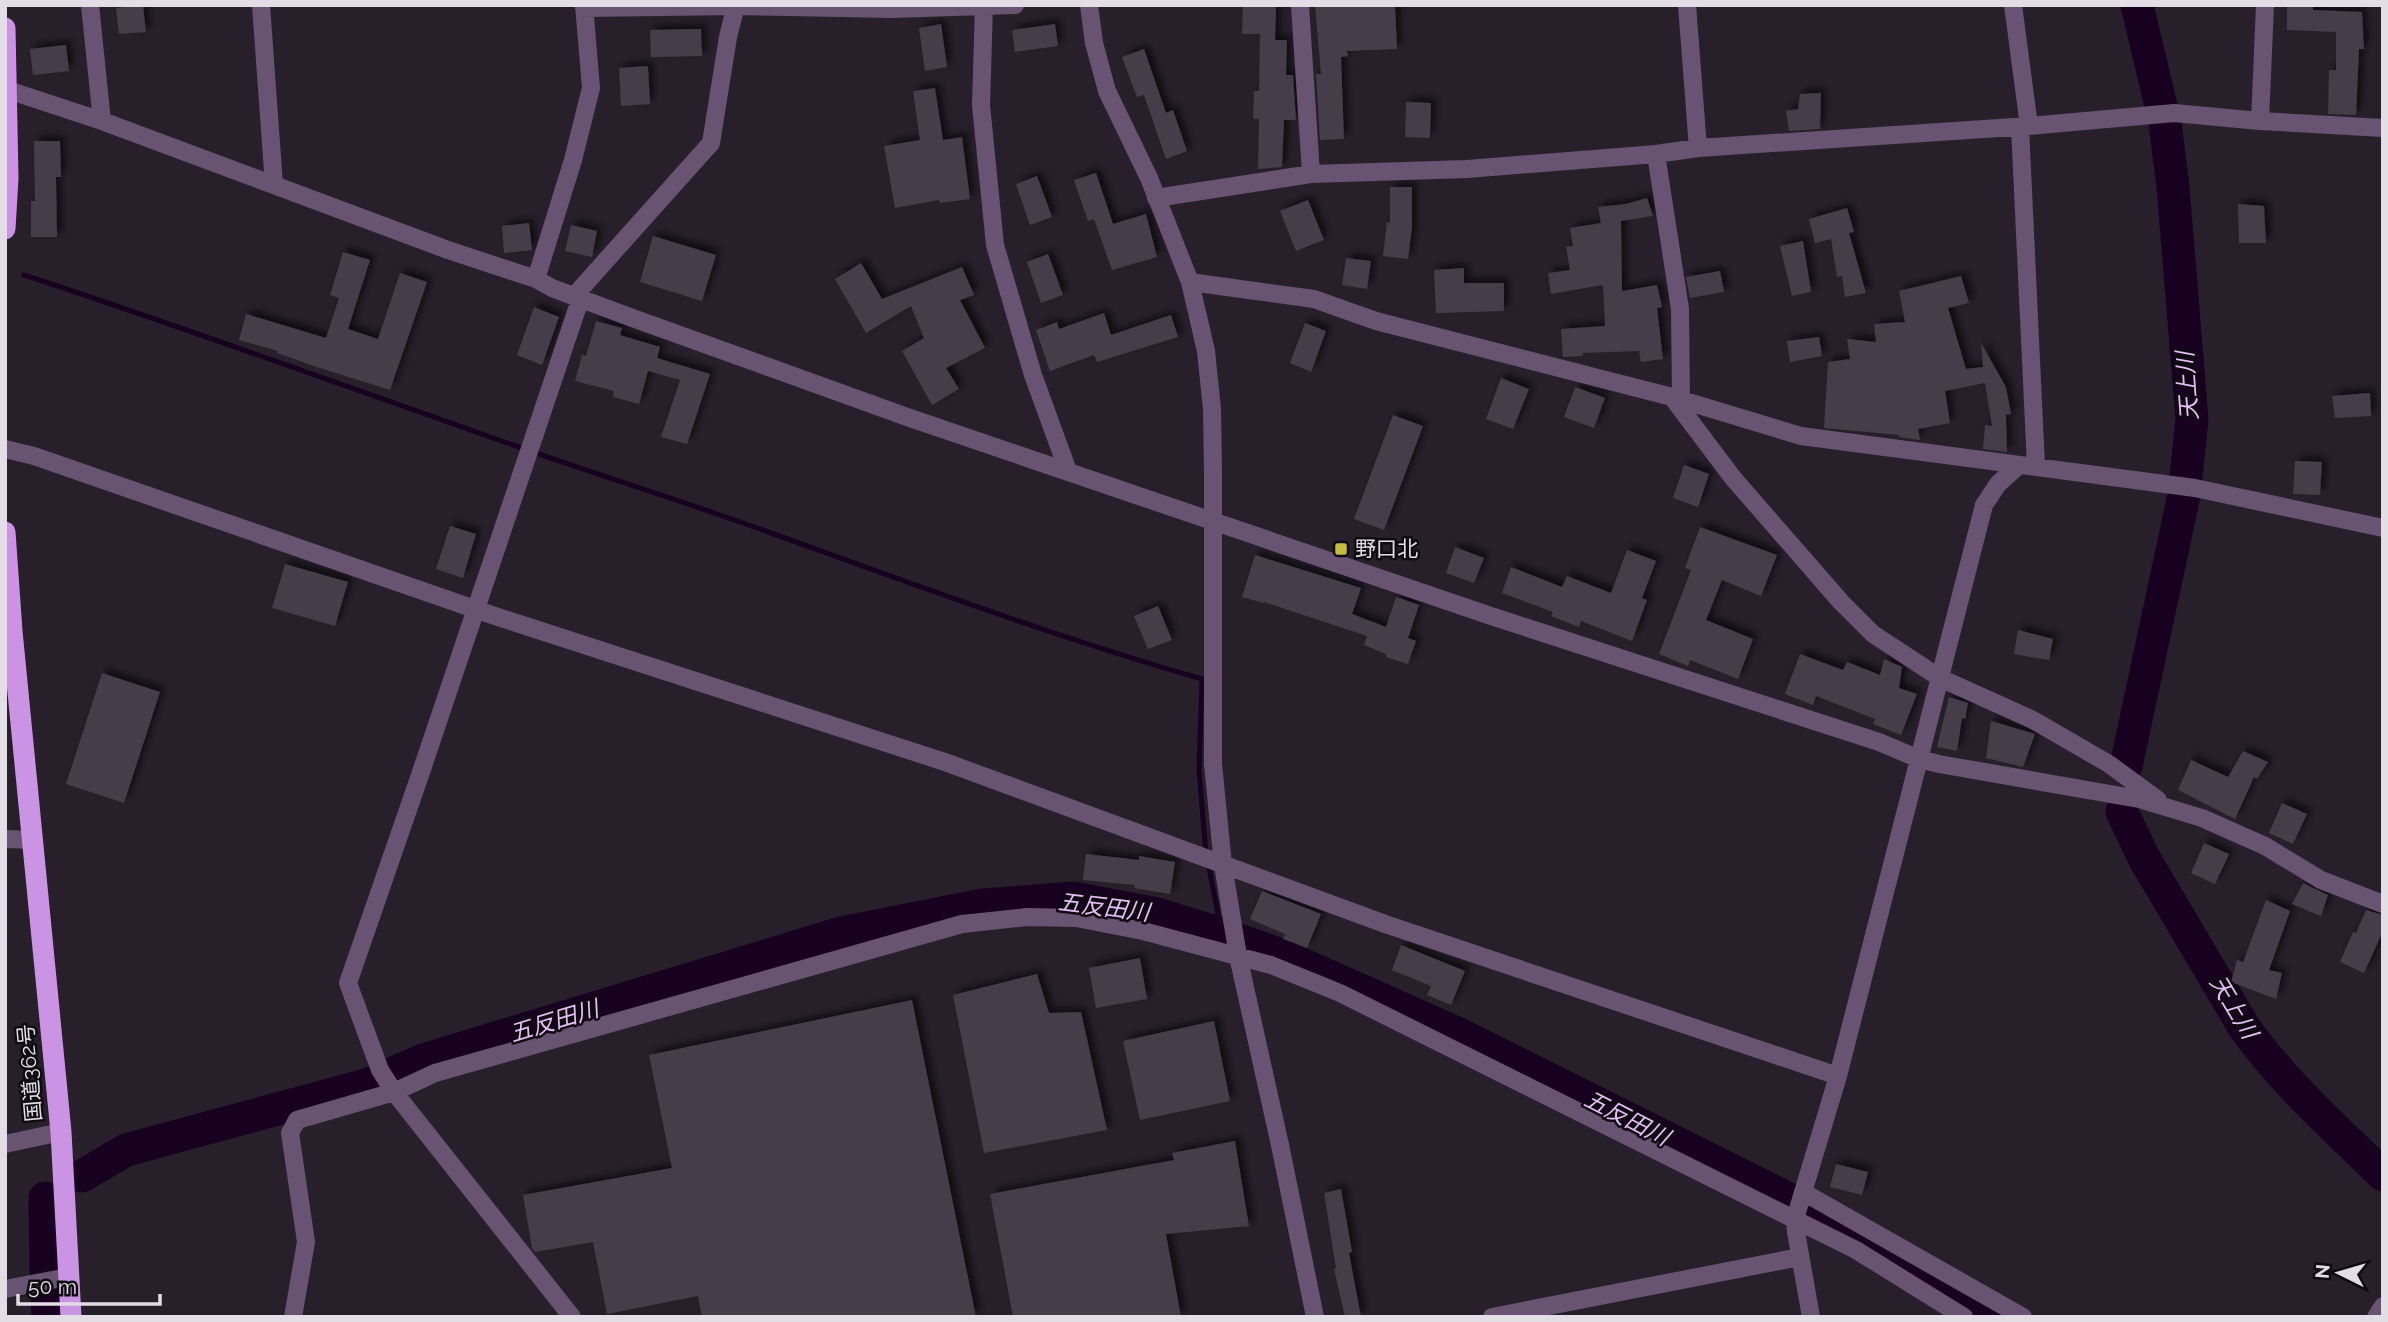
<svg xmlns="http://www.w3.org/2000/svg" width="2388" height="1322" font-family="Raleway,'Noto Sans JP',sans-serif">
<defs>
<filter id="shadow"><feDropShadow dx="5" dy="-5" stdDeviation="3.5" flood-color="#0009"/></filter>
</defs>
<rect width="100%" height="100%" fill="#27202b"/>
<g fill="none" stroke-linecap="round" stroke-linejoin="round">
<path stroke="#180021" stroke-width="5" d="M24,275C177,325 328,380 479,433C568,465 657,493 746,524C897,578 1048,635 1202,679L1199,771L1206,853
M1208,863L1222,934"/>
<path stroke="#180021" stroke-width="33" d="M2126,766L2184,495L2192,419L2173,187L2165,123L2137,5
M2122,812L2144,858L2244,1027C2283,1082 2335,1128 2383,1175
M82,1176L126,1150L366,1085L423,1060L841,933L983,905L1073,898L1157,914L1222,934L1284,956L1457,1033L1795,1202L1990,1317
M45,1198L46,1271
M47,1294L48,1317"/>
</g>
<path fill="#453d48" filter="url(#shadow)" d="M143,5L146,32L119,34L116,8Z
M1243,5L1276,6L1275,40H1287L1286,75H1293L1296,120H1284L1282,167L1258,169L1259,119H1253L1254,91H1259L1260,34H1242Z
M1315,5H1395L1397,49L1347,51L1348,56L1341,57L1344,139L1320,140L1316,74H1321Z
M2287,5H2313V10L2362,12L2364,49H2359L2356,115L2328,114L2329,70H2336V32L2287,30Z
M941,24L947,67L925,71L919,28Z
M1055,24L1058,46L1015,52L1012,30Z
M701,29L702,56L651,57L650,30Z
M66,45L69,71L33,75L30,49Z
M1144,49L1166,113L1173,110L1187,151L1166,159L1144,95L1137,97L1122,57Z
M648,66L650,104L621,106L619,68Z
M935,88L943,140L962,137L970,199L940,203L939,200L895,208L884,146L920,140L913,91Z
M1821,93L1820,129L1789,131L1786,111L1798,109L1800,94Z
M1406,102L1431,103L1430,138L1405,137Z
M34,141H60L61,177H56L57,237H31V201H35Z
M1096,173L1113,224L1146,214L1157,257L1112,270L1094,219L1088,221L1074,180Z
M1037,176L1052,217L1030,225L1016,184Z
M1390,187H1412V227L1408,259L1383,256L1387,222L1390,223Z
M1647,198L1653,216L1621,221L1622,291L1657,285L1662,307L1657,308L1663,359L1641,362L1639,351L1583,353V356L1563,357L1561,329L1605,326L1603,285L1551,294L1548,273L1570,270L1566,247L1573,246L1570,228L1601,223L1598,207L1626,204Z
M1308,200L1324,240L1296,251L1280,211Z
M2238,204L2264,206L2266,243H2239Z
M1847,208L1854,232L1849,233L1866,293L1845,297L1842,276L1837,277L1831,239L1815,243L1809,219Z
M529,223L532,250L504,253L502,226Z
M571,225L597,231L592,257L565,251Z
M653,236L716,255L702,301L640,282Z
M1803,241L1811,292L1792,296L1780,246Z
M343,252L370,260L348,329L378,339L400,273L427,282L390,390L317,367L277,353L278,351L239,340L246,314L326,338L339,298L330,295Z
M1048,254L1063,295L1041,303L1027,262Z
M1346,258L1371,261L1367,289L1342,285Z
M861,263L882,299L962,267L974,295L960,300L985,348L946,368L959,389L932,405L902,351L924,338L911,306L866,333L835,279Z
M1464,268V283H1504V311L1436,313L1434,270Z
M1720,271L1724,292L1690,298L1686,277Z
M1961,276L1969,303L1948,308L1966,369L1983,367L1981,343L2006,387L2011,414L2006,415L2007,452L1983,449L1985,425L1992,426L1985,383L1945,391L1950,423L1918,429L1920,440L1899,437V435L1824,428L1828,362L1850,359L1847,339L1876,342L1874,324L1905,322L1899,291Z
M534,307L559,317L542,365L517,355Z
M1104,313L1111,335L1171,315L1178,337L1097,362L1094,355L1050,371L1036,330L1057,322L1059,329Z
M596,321L622,328L620,335L660,347L657,358L710,374L687,444L661,437L680,380L648,371L639,404L613,397L614,391L575,381L582,355L586,356Z
M1305,323L1326,331L1311,372L1290,363Z
M1819,337L1822,356L1790,362L1787,341Z
M1501,378L1529,389L1513,429L1486,419Z
M1575,387L1605,398L1594,428L1564,417Z
M2370,393L2371,416L2335,418L2332,396Z
M1393,415L1423,426L1384,530L1354,519Z
M2295,461L2322,462L2320,495L2293,494Z
M1684,465L1709,474L1698,507L1673,498Z
M450,526L476,534L463,578L436,569Z
M1700,527L1777,555L1761,596L1722,580L1706,620L1753,639L1738,679L1690,660L1688,666L1659,654L1691,570L1685,568Z
M1455,547L1484,558L1474,583L1446,573Z
M1627,550L1656,561L1642,598L1647,600L1632,641L1581,621L1579,627L1551,616L1553,612L1502,593L1511,567L1562,587L1567,576L1611,593Z
M1255,555L1361,588L1352,614L1386,627L1396,597L1419,605L1408,638L1416,641L1408,664L1386,657V654L1364,645L1367,636L1264,602V603L1242,597Z
M285,564L348,582L335,626L272,608Z
M1158,606L1172,640L1148,649L1134,616Z
M2018,630L2053,639L2049,660L2014,654Z
M1800,654L1843,670L1847,662L1880,675L1884,659L1902,667L1899,688L1917,694L1901,735L1873,724L1875,719L1816,696L1813,705L1785,694Z
M102,673L160,692L124,803L66,784Z
M1949,697L1968,703L1965,719L1962,718L1957,751L1937,747Z
M1991,721L2035,734L2023,767L1986,758Z
M2243,751L2268,762L2257,779L2254,777L2235,819L2178,790L2191,760L2228,777Z
M2282,803L2307,814L2293,844L2269,833Z
M2204,843L2229,854L2215,884L2191,873Z
M1086,854L1139,860V856L1175,862L1170,894L1134,888L1135,885L1083,880Z
M2303,883L2328,895L2321,916L2292,904Z
M1262,891L1321,914L1307,948L1283,939L1285,934L1250,919Z
M2266,900L2290,911L2269,970L2282,973L2276,999L2231,982L2237,960L2243,962Z
M2366,910L2383,915V931L2364,973L2340,962L2353,932L2356,933Z
M1401,945L1465,971L1451,1005L1427,995L1431,986L1392,970Z
M1140,958L1147,999L1096,1008L1089,968Z
M1037,974L1049,1013L1081,1012L1107,1130L984,1153L953,995Z
M912,1000L976,1317H702L698,1296L607,1314L593,1242L535,1252L532,1248L523,1195L672,1168L649,1055Z
M1214,1021L1230,1101L1140,1120L1123,1041Z
M1235,1141L1249,1226L1166,1234L1181,1317H1013L990,1194L1174,1160L1172,1153Z
M1836,1164L1868,1172L1862,1195L1830,1187Z
M1341,1189L1352,1252L1349,1253L1361,1317H1345L1334,1269L1336,1268L1324,1193Z"/>
<g fill="none" stroke-linecap="round" stroke-linejoin="round">
<path stroke="#695373" stroke-width="18" d="M90,5L102,121
M261,5L274,185
M984,5L981,105L995,245L1033,375L1068,471
M1089,5L1094,43L1107,91L1149,178L1190,282L1206,351L1212,409L1213,473V764L1223,865L1238,956L1280,1145L1315,1317
M1300,5L1311,174
M1687,5L1698,148
M2013,5L2029,126
M584,8L735,6L892,9L1015,5
M8,90L102,121L448,250L536,279L552,288L627,316L910,418L1491,616L1879,742L1919,759L1939,764L2139,799L2202,818L2265,846L2321,880L2383,904
M2260,121L2265,5
M2020,127L2036,466
M1656,154L1680,309L1681,400
M1156,198L1311,174L1467,169L1656,154L1698,148L2029,126L2174,113L2260,121L2383,128
M536,279L573,160L591,88L584,5
M1190,282L1314,299L1376,321L1672,397L1801,436L2195,488L2383,528
M575,295L711,143L728,37L736,5
M1672,397L1733,478L1841,602L1873,634L1940,678L2033,720L2109,764L2158,800
M5,449L34,456L492,615L945,762L1388,925L1838,1076
M5,839L33,840
M5,1144L61,1132
M1803,1192L2023,1317
M5,1289L68,1277
M293,1317L306,1242L290,1133L297,1120L394,1092L435,1073L962,924L1027,917L1076,918L1143,931L1271,965L1340,993L1856,1250L1964,1317
M572,1317L394,1092L380,1070L348,983L419,778L581,297
M1492,1317L1800,1257
M1811,1317L1796,1232L1795,1219L1838,1076L1984,505L1998,484L2019,465
M2376,1317L2383,1306"/>
<path stroke="#cb93e3" stroke-width="21" d="M5,28L8,178L5,229
M5,532L12,631L61,1132L71,1317"/>
</g>
<rect fill="#c5bc3d" stroke="#0e0b10" stroke-width="2.5" x="1334" y="542" width="14" height="14" rx="3.5"/>
<g text-anchor="middle" stroke-width="5" stroke-linejoin="round" paint-order="stroke">
<g font-size="21" fill="#e3dee5" stroke="#0e0b10" text-anchor="start">
<text x="1355" y="556">野口北</text>
</g>
<g font-size="21" fill="#e3dee5" stroke="#0e0b10">
<text transform="translate(30 1073) rotate(-95)" y="7">国道362号</text>
</g>
<g font-size="23" font-style="italic" fill="#e8bdfa" stroke="#0e0b10">
<text transform="translate(2187 386) rotate(-94)" y="8">天上川</text>
<text transform="translate(1104 907) rotate(7)" y="8">五反田川</text>
<text transform="translate(2234 1007) rotate(59)" y="8">天上川</text>
<text transform="translate(554 1021) rotate(-17)" y="8">五反田川</text>
<text transform="translate(1627 1118) rotate(27)" y="8">五反田川</text>
</g>
</g>
<rect width="2388" height="1322" fill="none" stroke="#e3dee5" stroke-width="14"/>
<g transform="translate(2339 1273) rotate(275)" stroke="#0e0b10" stroke-width="5" paint-order="stroke">
<path d="M0-5L12 26L0 18L-12 26Z" fill="#e3dee5"/>
<text y="-10" font-size="19" font-weight="bold" text-anchor="middle" fill="#e3dee5">N</text>
</g>
<path d="M18 1294v10h142v-10" fill="none" stroke="#e3dee5" stroke-width="3.5"/>
<text x="28" y="1294" font-size="21" fill="#e3dee5" stroke="#0e0b10" stroke-width="5" paint-order="stroke">50 m</text>
</svg>
